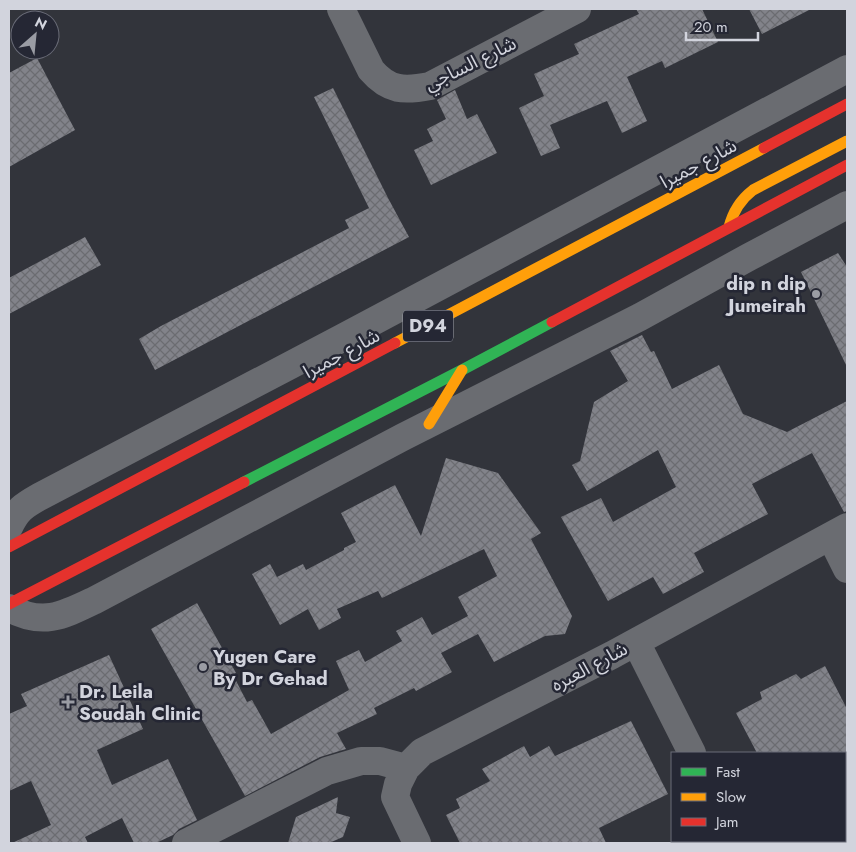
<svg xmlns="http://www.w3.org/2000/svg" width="856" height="852" font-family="Jost,'Noto Sans Arabic',sans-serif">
<defs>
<pattern id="building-cross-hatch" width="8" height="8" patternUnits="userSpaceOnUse" patternTransform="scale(1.25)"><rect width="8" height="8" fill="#82838a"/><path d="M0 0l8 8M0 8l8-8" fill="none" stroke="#6b6c71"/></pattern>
</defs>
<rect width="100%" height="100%" fill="#32343b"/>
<path fill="url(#building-cross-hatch)" d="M636,9H702L718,42L665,68L662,61L627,77L647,121L622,133L607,101L550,125L560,148L541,156L519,108L544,96L534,74L579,54L574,44L639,14Z
M749,9H811L762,34Z
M37,58L75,130L9,167V73Z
M333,88L388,198L409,237L155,370L139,339L161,326L349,228L345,220L369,208L314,97Z
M455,90L467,119L477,114L497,153L431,185L414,150L433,141L427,129L446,119L437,100Z
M85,237L101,265L9,314V278Z
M838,253L847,267V367L801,272Z
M642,335L651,352L654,351L672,389L719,365L743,414L787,432L847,401V511L844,512L812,453L752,484L768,514L694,553L704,572L663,594L653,577L608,601L561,517L601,498L613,522L676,487L658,450L587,491L572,465L580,461L594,402L628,381L610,351Z
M446,458L498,473L541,533L531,539L572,616L565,634L545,636L494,662L478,634L441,653L452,672L416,691L414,688L374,708L377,714L337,733L346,749L320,757L245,796L151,629L197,603L236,673L233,675L247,702L252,700L271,734L349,690L336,661L359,650L365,662L402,641L396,631L422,617L432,635L468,616L458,597L497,576L484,549L382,598L378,591L337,609L341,618L319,630L308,609L280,625L252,574L270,564L277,577L303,564L306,570L344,550V548L356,542L341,513L395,485L421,536Z
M109,655L143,729L97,750L112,785L168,759L197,820L179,829L173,835L156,843H134L122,818L85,837L88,843H12L51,825L31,781L9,791V714L27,706L21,694Z
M825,666L847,709V753H757L736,713L762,699L760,692L796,674L801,679Z
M631,721L668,794L599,828L606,843H460L446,815L460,808L456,799L490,781L482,769L524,746L530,757L549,746L555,756Z
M338,797L336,813L350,817L343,837L329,843H288L296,817Z"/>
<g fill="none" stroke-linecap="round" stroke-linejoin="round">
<path stroke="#6a6c71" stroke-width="28" d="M341,9L371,70C389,91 404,91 430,86L577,9
M9,527C17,510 23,506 39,497L344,337L847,69
M831,537L847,569
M9,608C42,626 62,616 93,601L403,437L640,317L749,257L847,205
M636,642L692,753
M737,841L738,843
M186,843L327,771L361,761H380L406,768
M417,843L395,797L398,784L406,768L422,752L612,655L847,527"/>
<path stroke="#30b455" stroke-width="11" d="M244,482L462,370L552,322"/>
<path stroke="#ff9f0a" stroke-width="11" d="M729,227C733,211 740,200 753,190L847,141
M395,343L764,148
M429,424L462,370"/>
<path stroke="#e5322d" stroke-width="11" d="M764,148L847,104
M552,322L847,165
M9,547L395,343
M9,604L244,482"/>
</g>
<g fill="#9a9ca4" stroke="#252734" stroke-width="2">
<circle cx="816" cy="294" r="5"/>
<circle cx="203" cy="667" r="5"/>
<path d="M65.5 694.5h5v5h5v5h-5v5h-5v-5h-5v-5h5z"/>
</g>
<g text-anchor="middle" stroke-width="5" stroke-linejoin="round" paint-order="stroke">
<rect fill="#252734" stroke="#9ea0aa" stroke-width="1" x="403" y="310.5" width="50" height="31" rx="4"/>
<g font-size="18" font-weight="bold" fill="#d2d4dd">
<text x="428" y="332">D94</text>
</g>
<g font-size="19" fill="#d2d4dd" stroke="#252734">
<text transform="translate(470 63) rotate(-26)" y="7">شارع الساجي</text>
<text transform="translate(698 163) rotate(-28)" y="7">شارع جميرا</text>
<text transform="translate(341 353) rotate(-28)" y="7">شارع جميرا</text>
<text transform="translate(589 666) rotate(-28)" y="7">شارع العبره</text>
</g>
<g font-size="19" font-weight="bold" fill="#d2d4dd" stroke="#252734" text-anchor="start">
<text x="806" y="290" text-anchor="end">dip n dip<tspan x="806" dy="22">Jumeirah</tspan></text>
<text x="213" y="663">Yugen Care<tspan x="213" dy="22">By Dr Gehad</tspan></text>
<text x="79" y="698">Dr. Leila<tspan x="79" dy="22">Soudah Clinic</tspan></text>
</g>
</g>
<rect width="856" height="852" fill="none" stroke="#d2d4dd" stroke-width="20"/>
<rect x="671" y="752" width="175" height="90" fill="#252734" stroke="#6a6c78"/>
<rect x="681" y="768" width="25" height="8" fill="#30b455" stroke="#6a6c78"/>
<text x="716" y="777" font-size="15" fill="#d2d4dd">Fast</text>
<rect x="681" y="793" width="25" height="8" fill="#ff9f0a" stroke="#6a6c78"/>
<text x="716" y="802" font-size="15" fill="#d2d4dd">Slow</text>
<rect x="681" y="818" width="25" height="8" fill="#e5322d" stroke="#6a6c78"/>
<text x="716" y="827" font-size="15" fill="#d2d4dd">Jam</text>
<g transform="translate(35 35) rotate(27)"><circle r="24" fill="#252734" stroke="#6a6c78"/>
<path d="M0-4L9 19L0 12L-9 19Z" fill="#9a9ca4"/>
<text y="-8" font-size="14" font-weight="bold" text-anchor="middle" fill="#d2d4dd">N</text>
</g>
<path d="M686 32v8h72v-8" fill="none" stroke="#d2d4dd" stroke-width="2.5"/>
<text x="694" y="32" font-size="15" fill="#d2d4dd" stroke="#252734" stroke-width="4" paint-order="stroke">20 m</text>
</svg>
